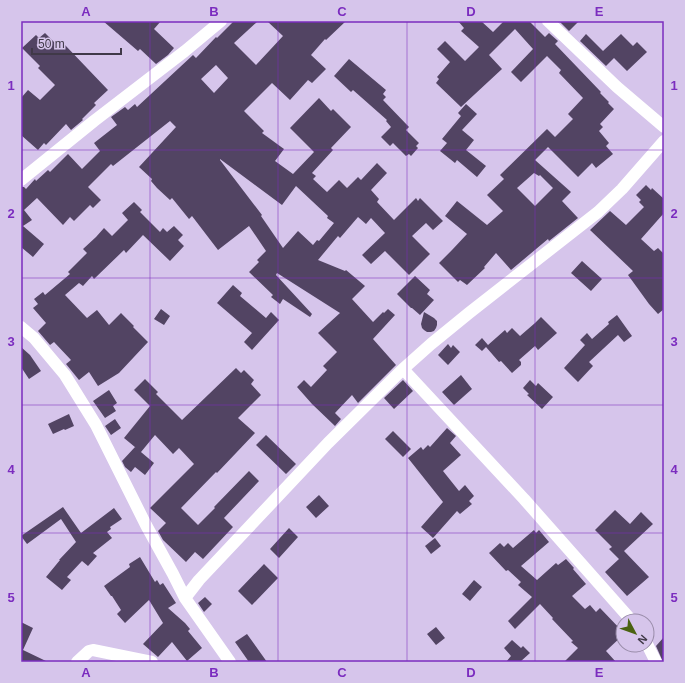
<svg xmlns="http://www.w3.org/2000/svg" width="685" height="683" font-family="Helvetica,sans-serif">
<rect width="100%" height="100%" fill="#d6c5eb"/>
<path fill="#524463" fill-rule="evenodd" d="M103,21H161L154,29L174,48L168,55L156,64L140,49L138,51Z
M234,21H258L234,43L256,65L283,36L267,21H346L326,40L325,39L311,55L326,69L312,83L308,80L290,100L272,83L244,111L264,131L262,133L284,149L275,161L293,174L314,152L290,128L319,98L331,111L333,109L351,127L331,148L333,150L312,173L316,176L313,179L327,192L339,180L347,188L358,177L361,180L377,163L387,173L371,190L379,199L377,202L394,220L416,198L418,201L420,198L443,221L433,230L426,223L412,236L430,254L409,275L385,251L371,264L362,255L385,233L371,218L366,224L358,217L340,238L338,236L318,260L345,271L346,270L365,286L352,299L373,322L383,312L384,313L388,309L395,315L373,339L396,365L358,403L352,395L335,413L341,419L335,426L312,404L297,387L304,380L311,387L327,370L323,366L337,352L318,333L340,313L277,273L276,275L312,314L310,317L283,299L280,304L271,297L273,295L249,272L259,262L257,260L266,251L249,226L218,250L192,216L189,219L172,198L170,200L157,188L151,181L152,179L139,167L176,127L170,121L113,166L111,164L88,187L101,200L93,208L90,205L74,221L70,217L63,225L37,198L24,210L32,220L23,226L44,244L33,257L21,247V187H24L26,189L35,179L36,181L48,170L50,172L68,154L82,169L100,151L94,143L117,125L111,117L125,107L128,110L135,104L137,107L193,55L196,58L216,37L217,38ZM216,65L228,78L214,93L201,79ZM220,159L282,205L296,186L328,216L327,218L334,223L319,241L317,240L313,245L298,231L283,248L261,216L262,215L220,160Z
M458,21H481L493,32L504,21H529L545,37L549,33L558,41L555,44L601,92L600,93L609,102L608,103L614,109L600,124L603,127L599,131L609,143L606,146L613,154L596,168L592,163L578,177L548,147L535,160L571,192L562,201L578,218L549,241L548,239L511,270L496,253L484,267L485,268L467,285L460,280L458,282L439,263L452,250L467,234L445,216L457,201L487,225L503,211L487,195L504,179L500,175L547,129L555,137L573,119L568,114L583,98L559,73L561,70L547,56L521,82L511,72L533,49L515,29L489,55L502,69L461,107L436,83L439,79L437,77L450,62L437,49L445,41L465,61L479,47L461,31L464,28ZM534,173L539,176L540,175L553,188L535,206L517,188Z
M561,21H579L569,31L560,22Z
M45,33L61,49L65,45L108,90L94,103L96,105L82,119L83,120L71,130L66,124L46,145L44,143L38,150L21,135V98L28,90L40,100L55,85L38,68L40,66L22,48L36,35L39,38Z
M586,34L603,51L621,34L633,46L637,42L647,52L627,71L614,58L606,66L580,41Z
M349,59L386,90L383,94L386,97L383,100L409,127L406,130L419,143L416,146L418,148L411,156L409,154L406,156L393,143L390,146L381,137L391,127L386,121L387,120L353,90L351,92L334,76Z
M466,104L477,114L462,130L474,140L466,150L486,166L477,177L457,160L455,163L440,151L447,143L442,139L461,116L458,113Z
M646,185L651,190L652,188L664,199V213L641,239L654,251L658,248L664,254V309L658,314L649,304L628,275L633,271L590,230L610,211L626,225L644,207L639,202L641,200L636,195Z
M134,202L142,210L140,212L160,232L163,228L167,232L174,226L183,235L178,240L184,246L170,261L143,235L126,253L124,250L94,279L92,276L83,286L79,283L65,295L87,318L97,310L109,325L121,313L134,326L133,327L148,342L119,373L98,386L89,372L79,380L66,364L71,360L54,342L50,345L38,331L46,323L33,308L38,304L34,299L43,292L45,295L70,274L68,272L87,253L83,249L96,237L104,228L112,236L128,220L122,213Z
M582,261L602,279L591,291L571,273Z
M415,276L430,290L427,294L434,300L420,315L412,308H411L397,294Z
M233,285L242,293L240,296L266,318L271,312L279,320L252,350L244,342L252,333L217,303Z
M161,309L170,316L164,325L154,319Z
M424,312L434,318L437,321V325L436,328L434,331L431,332H427L424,330L422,328L421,324Z
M617,315L632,336L624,342L618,335L589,362L593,366L578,382L564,368L585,345L580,340L587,333L592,339L609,324L608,322Z
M541,317L557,333L538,350L535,346L519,360L521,362V365L512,373L501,361L499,362L486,347L482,351L475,345L482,338L488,345L505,330L507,333L512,328L520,336L535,323Z
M448,344L451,348L453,345L460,352L448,365L438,355Z
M21,347L30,355L41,371L29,379L21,367Z
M236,368L241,373L244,370L254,380L251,384L261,395L238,418L255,433L217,473L216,472L181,508L198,525L215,508L214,507L249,471L259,481L224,518L233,527L203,559L195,552L186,562L163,540L158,531L166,523L150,508L194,464L179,448L173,454L155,435L141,452L124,438L150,406L134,390L145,379L158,392L156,394L182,420Z
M461,375L472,389L454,405L442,392Z
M403,380L413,391L394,409L384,398Z
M530,380L536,386L538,383L553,397L542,409L527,395L529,394L523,388Z
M109,390L117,403L113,406L116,411L105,418L93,401Z
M69,414L74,426L65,430L64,429L53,434L48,424Z
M115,419L121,428L111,435L105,426Z
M447,428L456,436L450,443L461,455L443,471L459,491L465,485L474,496L469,501L472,504L460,514L457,511L433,538L421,527L443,502L408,458L421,447L423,450L428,445L430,447Z
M393,431L411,449L403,457L385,439Z
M266,435L296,464L286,474L256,445Z
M135,447L154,463L145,475L135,467L131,472L125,467L122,461Z
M319,495L329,506L316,518L306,507Z
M63,507L81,533L114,508L122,519L110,527L111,529L107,532L112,538L93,553L97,556L88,566L82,561L67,577L71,580L62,590L46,577L60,560H59L76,542L61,519L27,544L21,536Z
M615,510L630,524L641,512L653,524L624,551L649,577L627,596L605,572L619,559L609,549L612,547L595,530Z
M289,528L298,537L279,558L270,549Z
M534,530L536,533L539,530L549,542L521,566L537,580L556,563L558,565L566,559L574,568L573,569L586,584L572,596L585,609L590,605L596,612L600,608L623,632V635L606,651L616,662H564L578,648L571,642L573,641L552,619L553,618L540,604L515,629L508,621L532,597L518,585L521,582L508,570L506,571L489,553L500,543L504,547L508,543L513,548Z
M435,538L441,546L431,554L425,546Z
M140,557L155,582L157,580L160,585L163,583L176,603L168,608L185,623L190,629L188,631L202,648L187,661L172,642L158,657L143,644L163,623L149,600L125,623L117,614L121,610L112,596H111L104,586L130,567L129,564Z
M264,564L278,578L252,605L238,591Z
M474,580L482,587L470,601L462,594Z
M205,597L212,604L204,612L198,603Z
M21,622L33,628L23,650L48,662H21Z
M436,627L445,638L436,645L427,634Z
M247,634L267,662H249L235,642Z
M664,637V662H663L656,646Z
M512,640L521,648L523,646L530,653L520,662H506L511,656L504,648Z"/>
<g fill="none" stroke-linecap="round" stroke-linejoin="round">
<path stroke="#fff" stroke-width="12" d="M548,21L617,87L664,127
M21,180L94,121L185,51L221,21
M21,327L34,338L65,375L96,425L146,525L173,574L185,598L230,662
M403,369L524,499L632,621
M185,598L199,580L328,443L403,369L431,344L469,313L598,212L622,189L664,141
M647,644L656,662
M77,662L89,651L93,650L152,662"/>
</g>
<path fill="none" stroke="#7b2cbf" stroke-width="1" stroke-opacity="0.55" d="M150,21V662M278,21V662M407,21V662M535,21V662M21,150H664M21,278H664M21,405H664M21,533H664"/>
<rect width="685" height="683" fill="none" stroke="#d6c5eb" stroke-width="44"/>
<g transform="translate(635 633) rotate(131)"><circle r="19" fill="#d6c5eb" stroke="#9a8daa"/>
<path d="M0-3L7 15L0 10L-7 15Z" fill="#4a6211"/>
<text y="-6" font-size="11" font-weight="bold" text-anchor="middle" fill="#403948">N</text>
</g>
<path d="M32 48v6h89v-6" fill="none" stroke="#403948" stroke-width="2"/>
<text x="38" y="48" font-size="12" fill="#403948" stroke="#d6c5eb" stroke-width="3" paint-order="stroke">50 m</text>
<rect x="22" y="22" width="641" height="639" fill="none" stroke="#7b2cbf" stroke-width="1.5"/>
<g font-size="13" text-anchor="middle" font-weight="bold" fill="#7b2cbf">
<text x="86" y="16">A</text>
<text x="214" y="16">B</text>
<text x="342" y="16">C</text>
<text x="471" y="16">D</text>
<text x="599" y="16">E</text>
<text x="11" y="90">1</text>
<text x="674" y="90">1</text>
<text x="11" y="218">2</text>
<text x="674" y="218">2</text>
<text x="11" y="346">3</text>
<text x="674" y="346">3</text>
<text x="11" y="474">4</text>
<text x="674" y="474">4</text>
<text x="11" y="602">5</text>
<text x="674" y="602">5</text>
<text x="86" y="677">A</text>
<text x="214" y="677">B</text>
<text x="342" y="677">C</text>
<text x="471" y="677">D</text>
<text x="599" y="677">E</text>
</g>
</svg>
